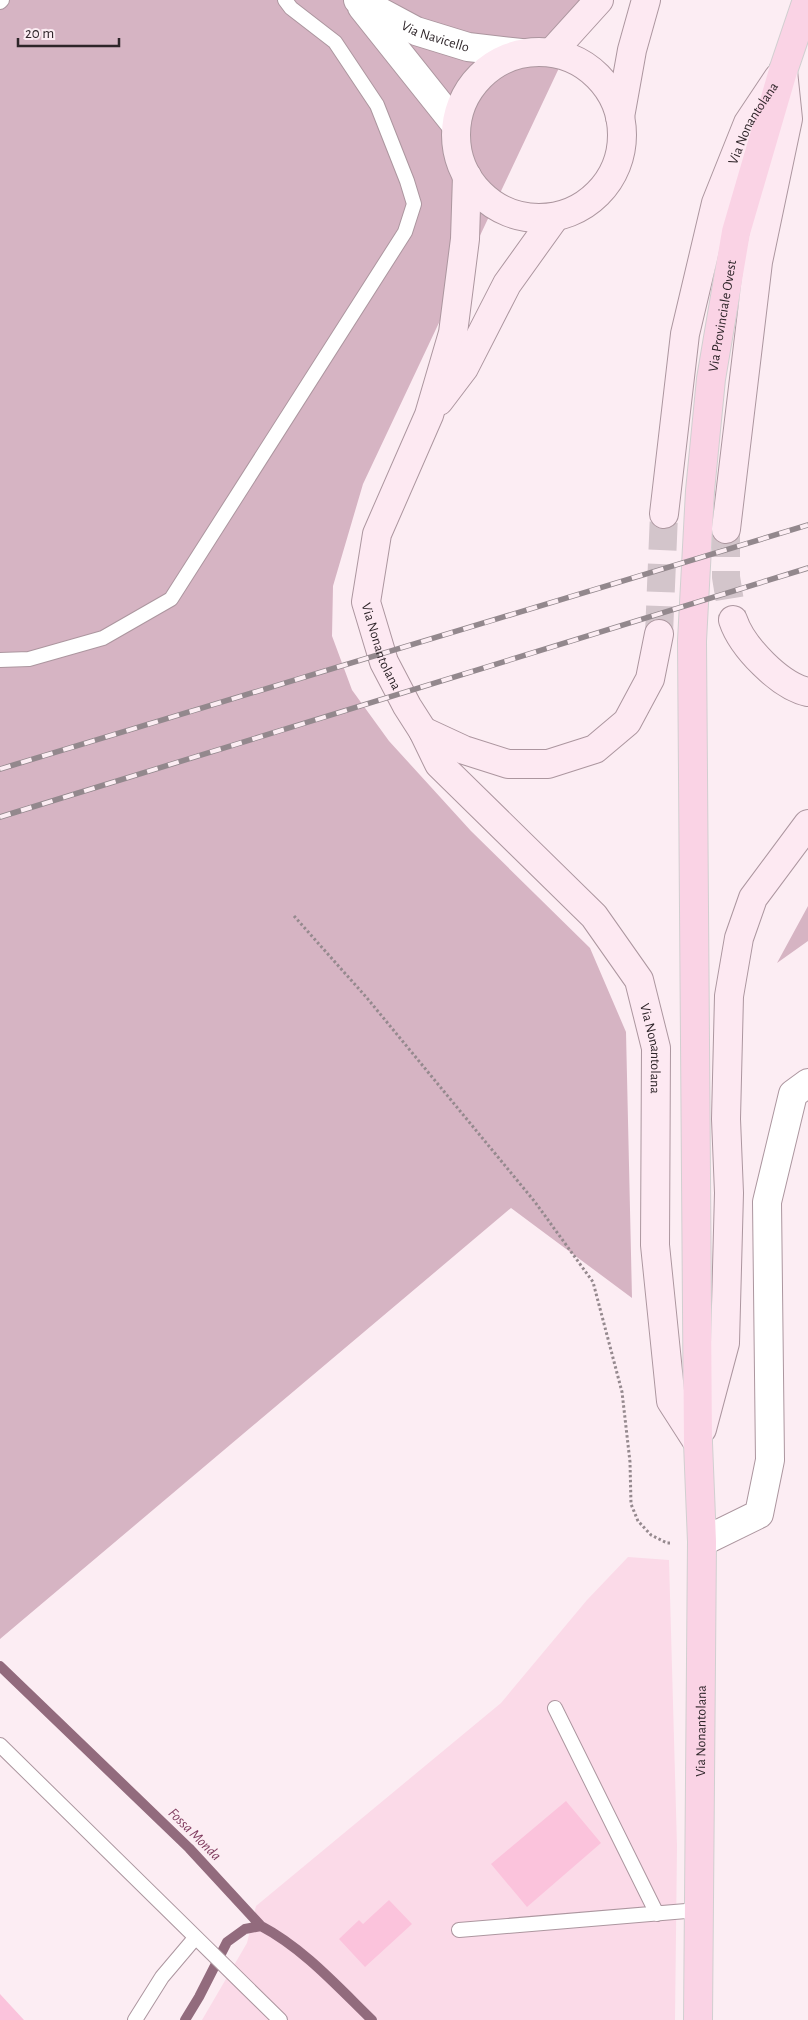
<svg xmlns="http://www.w3.org/2000/svg" width="808" height="2020" font-family="'Alegreya Sans',sans-serif">
<rect width="100%" height="100%" fill="#fcedf3"/>
<path fill="#fbdae8" d="M628,1557L669,1560L677,1846L675,2020H202L247,1943L256,1906L501,1703L587,1600Z"/>
<path fill="#d6b4c3" d="M0,0H591L363,484L333,586L332,636L352,690L389,741L471,831L590,948L626,1032L632,1298L511,1208L0,1639Z
M808,906V941L777,963Z"/>
<g fill="none" stroke-linecap="round" stroke-linejoin="round">
<path stroke="#926b7d" stroke-width="10" d="M0,1666L189,1848L261,1926C303,1948 338,1987 372,2020
M185,2020L199,1997L227,1942L245,1929L261,1926"/>
</g>
<path fill="#fbc3dc" d="M566,1801L601,1843L527,1907L491,1864Z
M389,1900L412,1924L365,1967L339,1939L359,1920L363,1924Z
M0,1994L24,2020H0Z"/>
<g fill="none" stroke-linecap="round" stroke-linejoin="round">
<path stroke="#d3c5cb" stroke-width="28" stroke-dasharray="28 14" stroke-linecap="butt" d="M726,529V577L733,620
M659,634L664,514"/>
<defs>
<path id="service" d="M0,2L2,0
M0,660L29,659L103,638L171,599L405,232L414,204L407,181L377,105L335,42L291,8L285,0
M555,1708L657,1914
M0,1745L280,2020
M459,1930L698,1910
M135,2020L162,1977L195,1938"/>
<g id="minor">
<path id="s1" d="M358,0L416,31L468,47L521,53"/>
<path d="M362,7L456,125"/>
<path d="M702,1542L759,1514L770,1460L767,1202L793,1094L808,1083"/>
</g>
<g id="secondary">
<path d="M552,52L599,0"/>
<circle cx="539" cy="135" r="83"/>
<path d="M620,117L632,50L646,0"/>
<path id="s2" d="M467,176L465,239L453,333L429,415L377,534L366,602L384,662L407,706L423,731L439,764L594,916L639,980L656,1048L655,1245L671,1401L698,1443"/>
<path d="M439,401L464,368L507,284L555,217"/>
<path id="s3" d="M664,514L685,334L716,203L748,123L778,78"/>
<path d="M726,529L758,262L788,119L783,71"/>
<path d="M733,620C742,647 780,686 808,692"/>
<path d="M423,731L464,750L508,764H548L595,749L627,722L650,679L659,634"/>
<path d="M702,1429L725,1343L729,1193L726,1119L729,996L739,938L753,898L808,824"/>
</g>
<g id="primary">
<path id="s4" d="M698,2020L702,1542L698,1443L692,641L700,491L711,379L736,232L783,71L807,0"/>
</g>
</defs>
<use href="#service" stroke="#ac969f" stroke-width="16"/>
<use href="#minor" stroke="#ac969f" stroke-width="30"/>
<use href="#secondary" stroke="#ac969f" stroke-width="30"/>
<use href="#primary" stroke="#d1cfd0" stroke-width="30"/>
<path stroke="#95898e" stroke-width="3" stroke-dasharray="2.5 2.5" stroke-linecap="butt" d="M294,916L367,998L535,1202L593,1282L622,1392L630,1462L631,1504L638,1521L651,1535L667,1543H672"/>
<use href="#service" stroke="#fff" stroke-width="14"/>
<use href="#minor" stroke="#fff" stroke-width="28"/>
<use href="#secondary" stroke="#fde9f2" stroke-width="28"/>
<use href="#primary" stroke="#fad3e5" stroke-width="28"/>
<defs>
<path id="rail" d="M0,769L808,525
M0,817L808,568"/>
</defs>
<use href="#rail" stroke="#93888d" stroke-width="5.5"/>
<use href="#rail" stroke="#fcedf3" stroke-width="4" stroke-dasharray="11" stroke-linecap="butt"/>
</g>
<g text-anchor="middle" stroke-width="4.5" stroke-linejoin="round" paint-order="stroke">
<g font-size="14" fill="#2e2529" stroke="#fcedf3">
<text dy="5" stroke="none"><textPath href="#s1" startOffset="86">Via Navicello</textPath></text>
<text dy="5" stroke="none"><textPath href="#s3" startOffset="404">Via Nonantolana</textPath></text>
<text dy="5" stroke="none"><textPath href="#s4" startOffset="1706">Via Provinciale Ovest</textPath></text>
<text dy="5" stroke="none"><textPath href="#s2" startOffset="489">Via Nonantolana</textPath></text>
<text dy="5" stroke="none"><textPath href="#s2" startOffset="986">Via Nonantolana</textPath></text>
<text dy="5" stroke="none"><textPath href="#s4" startOffset="289">Via Nonantolana</textPath></text>
</g>
<g font-size="15" font-style="italic" fill="#803d5f" stroke="#fcedf3">
<text transform="translate(195 1834) rotate(45)" y="5">Fossa Monda</text>
</g>
</g>
<path d="M18 38v8h101v-8" fill="none" stroke="#2e2529" stroke-width="2.5"/>
<text x="25" y="38" font-size="15" fill="#2e2529" stroke="#fcedf3" stroke-width="4" paint-order="stroke">20 m</text>
</svg>
